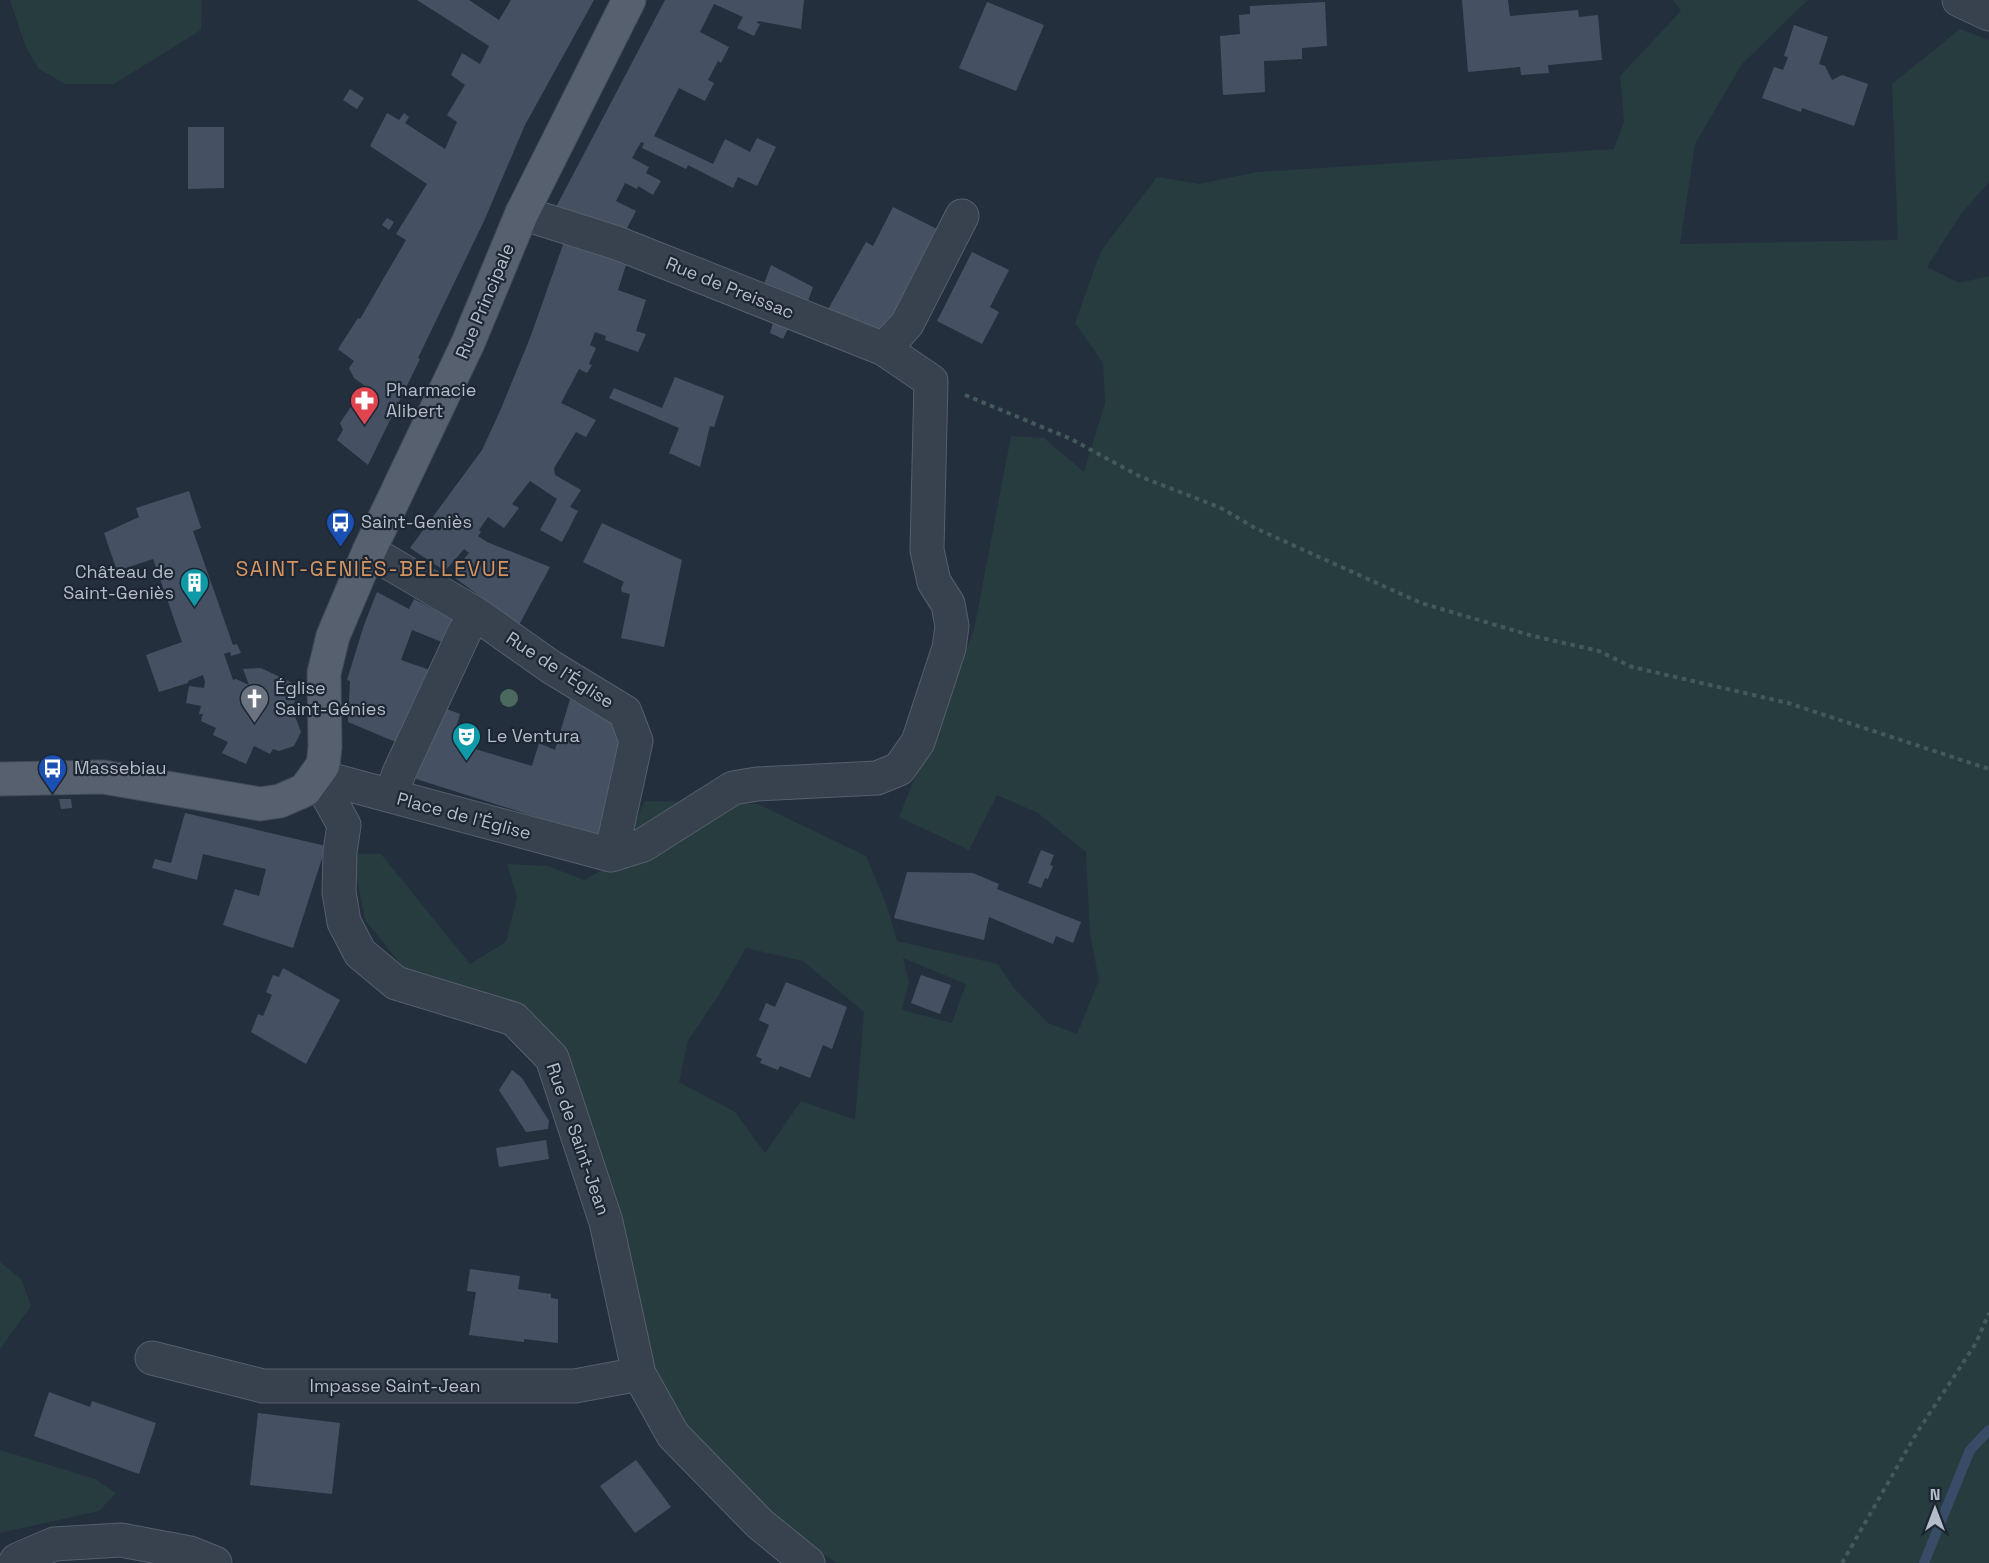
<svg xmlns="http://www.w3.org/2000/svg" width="1989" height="1563" font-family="'Space Grotesk',sans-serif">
<rect width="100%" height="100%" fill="#242f3e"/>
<path fill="#263c3f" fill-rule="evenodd" d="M10,0H202L201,30L114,84H65L39,69L26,48Z
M1673,0H1808L1742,64L1695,144L1680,244L1898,240L1892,84L1960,29L1989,40V182L1961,214L1927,267L1959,283L1989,276V1563H837L814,1548L728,1476L655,1389L524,1007L413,979L365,920L352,854H381L470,964L506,942L517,897L507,864L548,866L584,880L613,864L645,801L758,804L866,856L887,906L897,941L998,964L1013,987L1048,1023L1077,1034L1099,980L1090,934L1086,852L1038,813L997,795L969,850L899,817L974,630L1011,436L1044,438L1084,472L1105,403L1103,363L1075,323L1101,251L1157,177L1199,184L1257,172L1614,149L1624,122L1620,76L1681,11ZM746,948L803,961L864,1012L855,1120L801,1101L765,1153L735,1112L679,1082L688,1041L718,996ZM903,958L966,984L952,1023L902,1010L909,982Z
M0,1262L22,1280L31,1306L0,1349Z
M0,1450L95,1479L116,1493L99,1511L0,1533Z"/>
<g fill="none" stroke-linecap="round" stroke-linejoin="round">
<path stroke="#394c67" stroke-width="10" d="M1924,1563L1970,1450L1989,1430"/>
</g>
<path fill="#455162" d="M417,0H469L499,20L511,0H594L525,125L484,221L418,358L420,359L368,465L337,440L343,430L340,423L365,386L354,378L349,368L354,361L338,349L358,318L360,319L406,240L396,234L427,184L370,146L387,113L399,120L404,113L409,117L405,123L445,149L457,122L447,115L465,85L451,75L462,53L480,64L489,46Z
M665,0H804L801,29L758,21L757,23L760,24L754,36L737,28L743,17L714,4L700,32L729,47L721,63L718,61L708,80L714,83L705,101L679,88L654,136L713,164L725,139L750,152L757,138L776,147L757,186L738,177L733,188L688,165L686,169L642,148L644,143L641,142L632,158L649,167L646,173L661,181L653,195L638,186L637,189L625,183L616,201L636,211L624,234L556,207Z
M1462,0H1508L1510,16L1578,10L1579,17L1598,15L1602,60L1548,65L1549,73L1521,75L1520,67L1468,72Z
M987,2L1044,25L1016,91L959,68Z
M1325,2L1327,46L1302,48V59L1264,61L1265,92L1223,95L1220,36L1240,34L1239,15L1250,14V6Z
M1794,25L1828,37L1819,64L1825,66L1832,80L1842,75L1868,84L1854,126L1802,108L1801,112L1762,98L1774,67L1783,70L1788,57L1784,56Z
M350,89L364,98L357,109L343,100Z
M188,127H224V188L188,189Z
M893,207L943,232L908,301L880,332L827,311L866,242L873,246Z
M387,218L394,222L389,230L382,225Z
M564,242L627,262L618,290L646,300L636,331L646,334L638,352L605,340L606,336L595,332L590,345L596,348L589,364L592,365L587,373L579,369L561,403L596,420L586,437L576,432L554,468L555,475L581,490L570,507L578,511L562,542L540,530L557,499L530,481L512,504L519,508L504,528L488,517L479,530L481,532L478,536L487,542L550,567L519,625L451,575L469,553L464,549L445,571L410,548L482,450L500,411L530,338Z
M972,252L1009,270L990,307L999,312L982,344L937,321Z
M771,265L813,287L807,304L763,287Z
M773,323L788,329L783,339L770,333Z
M675,377L724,396L714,427L710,426L700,467L669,453L679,428L609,398L614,388L662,408Z
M189,491L201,528L193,531L233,645L237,644L241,653L231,656L230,652L224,654L233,680L236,679L249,685L243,669L261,668L301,687L289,714L295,716L301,732L294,746L279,751L273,749L270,754L254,746L246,764L222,753L228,742L213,735L216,728L201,721L203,714H199L201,706L186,703L189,686L204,688L205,682L203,675L188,681V683L159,692L146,655L182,642L153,559L117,571L104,533L139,517L136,508Z
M602,523L682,560L664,647L621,638L630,594L622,592L621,588L624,582L583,562Z
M377,592L409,609L414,599L458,622L447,644L412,630L401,660L433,671L398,743L348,722L350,681L347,680L364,625Z
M570,699L627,733L606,836L536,817L410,777L441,707L460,714L452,742L532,766L539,743L555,750Z
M59,799H71L72,808L61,809Z
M185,813L326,846L293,948L223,925L235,889L259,896L266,869L203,854L197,880L152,868L155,859L171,863Z
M1041,850L1054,855L1050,865L1053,866L1048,879L1045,878L1041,888L1028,883Z
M907,872L973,873L999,884L997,889L1081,922L1073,943L1056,936L1053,944L989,917L984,940L894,918Z
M283,968L340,1000L306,1064L251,1032L258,1014L263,1016L272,995L266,992L273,975L279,977Z
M921,975L951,985L940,1014L911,1003Z
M786,982L847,1007L832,1049L823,1045L810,1078L780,1066L778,1070L760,1063L762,1059L756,1056L769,1025L759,1020L766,1003L775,1007Z
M512,1070L522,1078L549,1121L548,1129L526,1132L499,1090Z
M546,1140L549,1159L499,1167L496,1148Z
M470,1269L520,1276L518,1289L551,1294V1298L558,1299V1343L524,1339V1342L469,1335L476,1292L467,1291Z
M49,1392L90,1407L92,1401L156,1423L139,1474L34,1436Z
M258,1413L340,1423L332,1494L250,1485Z
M636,1460L671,1507L635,1533L600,1486Z"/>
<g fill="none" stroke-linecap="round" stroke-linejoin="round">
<defs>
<path id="minor" d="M1959,0L1989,14
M522,213L617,243L884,349L931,381L927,550L934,582L948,604L952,626L949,648L918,742L899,769L877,778L757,784L733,788L643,845L611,855
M884,349L907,324L962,216
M369,551L476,614L551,667L625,712L636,741L611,855
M317,776L344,825L340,852L339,892L344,922L360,953L396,983L514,1019L552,1058L606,1222L639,1374L673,1435L760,1524L808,1563
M317,776L611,855
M391,796L399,773L464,633L476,614
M152,1358L263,1386H575L639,1374
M15,1563L17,1560L54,1544L121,1540L190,1553L215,1563"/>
<path id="major" d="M0,779L103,777L260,804L280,801L305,790L323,765L325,747L324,673L333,636L369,551L468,343L522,213L629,0"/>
</defs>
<use href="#minor" stroke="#565f6c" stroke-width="35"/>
<use href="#major" stroke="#414a57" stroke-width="35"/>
<path stroke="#44595c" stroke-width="4" stroke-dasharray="4.5 4.5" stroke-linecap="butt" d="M965,395L1071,439L1139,476L1221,508L1255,528L1421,603L1533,636L1599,651L1632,667L1788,703L1989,769
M1842,1563L1916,1434L1976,1343L1989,1313"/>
<use href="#minor" stroke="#38414e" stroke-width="33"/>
<use href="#major" stroke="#56606e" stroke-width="33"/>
</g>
<circle fill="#4b6a5d" cx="509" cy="698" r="9"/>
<defs>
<symbol id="pharmacy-pin" viewBox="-11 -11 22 30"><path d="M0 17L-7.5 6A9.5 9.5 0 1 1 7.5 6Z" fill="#e0444e" stroke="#1d2633"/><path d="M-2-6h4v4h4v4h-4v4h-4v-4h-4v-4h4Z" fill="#fff"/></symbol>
<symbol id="bus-pin" viewBox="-11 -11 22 30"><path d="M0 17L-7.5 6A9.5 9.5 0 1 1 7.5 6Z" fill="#1a4fb4" stroke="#1d2633"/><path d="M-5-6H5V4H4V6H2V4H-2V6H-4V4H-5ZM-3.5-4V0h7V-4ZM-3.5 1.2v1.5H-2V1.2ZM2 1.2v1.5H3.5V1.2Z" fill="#fff"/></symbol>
<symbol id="building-pin" viewBox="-11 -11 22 30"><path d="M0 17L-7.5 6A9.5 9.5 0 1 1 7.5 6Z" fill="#0f9aa8" stroke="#1d2633"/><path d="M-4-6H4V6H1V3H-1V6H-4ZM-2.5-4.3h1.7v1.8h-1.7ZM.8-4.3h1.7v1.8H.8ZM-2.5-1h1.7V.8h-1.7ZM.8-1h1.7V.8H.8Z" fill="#fff"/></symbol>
<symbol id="church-pin" viewBox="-11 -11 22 30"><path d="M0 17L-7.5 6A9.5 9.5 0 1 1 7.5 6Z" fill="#6b7280" stroke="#1d2633"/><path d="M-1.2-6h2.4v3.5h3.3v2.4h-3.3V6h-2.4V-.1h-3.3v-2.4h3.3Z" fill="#fff"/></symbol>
<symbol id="theatre-pin" viewBox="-11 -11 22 30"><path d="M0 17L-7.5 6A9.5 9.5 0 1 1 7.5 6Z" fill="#0f9aa8" stroke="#1d2633"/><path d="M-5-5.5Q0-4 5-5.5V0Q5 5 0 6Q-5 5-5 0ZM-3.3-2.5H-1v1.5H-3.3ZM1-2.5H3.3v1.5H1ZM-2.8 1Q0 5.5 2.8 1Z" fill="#fff"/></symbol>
</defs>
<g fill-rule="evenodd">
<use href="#pharmacy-pin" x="348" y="384" width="33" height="45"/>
<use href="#bus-pin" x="324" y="506" width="33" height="45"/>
<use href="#building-pin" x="178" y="566" width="33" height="45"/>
<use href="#church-pin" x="238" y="682" width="33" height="45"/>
<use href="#theatre-pin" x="450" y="720" width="33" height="45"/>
<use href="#bus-pin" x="36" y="752" width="33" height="45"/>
</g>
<g text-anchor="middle" stroke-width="4.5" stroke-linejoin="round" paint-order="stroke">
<g font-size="18" fill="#b4bcc9" stroke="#1d2633">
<text transform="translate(730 288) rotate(22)" y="6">Rue de Preissac</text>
<text transform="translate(485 301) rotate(-67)" y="6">Rue Principale</text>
<text transform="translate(560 670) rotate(33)" y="6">Rue de l'Église</text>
<text transform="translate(464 816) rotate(15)" y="6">Place de l'Église</text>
<text transform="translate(578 1139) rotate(71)" y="6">Rue de Saint-Jean</text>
<text x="395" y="1392">Impasse Saint-Jean</text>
</g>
<g font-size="18" fill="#b4bcc9" stroke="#1d2633" text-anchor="start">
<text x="386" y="396">Pharmacie<tspan x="386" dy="21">Alibert</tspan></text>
<text x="361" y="528">Saint-Geniès</text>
<text x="174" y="578" text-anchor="end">Château de<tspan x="174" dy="21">Saint-Geniès</tspan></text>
<text x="275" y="694">Église<tspan x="275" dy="21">Saint-Génies</tspan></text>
<text x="487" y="742">Le Ventura</text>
<text x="74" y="774">Massebiau</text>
</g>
<g font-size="21" letter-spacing="1.5" fill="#d59563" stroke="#1d2633">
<text x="373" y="576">SAINT-GENIÈS-BELLEVUE</text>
</g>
</g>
<g transform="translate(1935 1509)" stroke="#1d2633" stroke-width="4.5" paint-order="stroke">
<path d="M0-4.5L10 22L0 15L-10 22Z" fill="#b4bcc9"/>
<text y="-9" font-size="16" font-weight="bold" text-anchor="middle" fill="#b4bcc9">N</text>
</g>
</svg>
